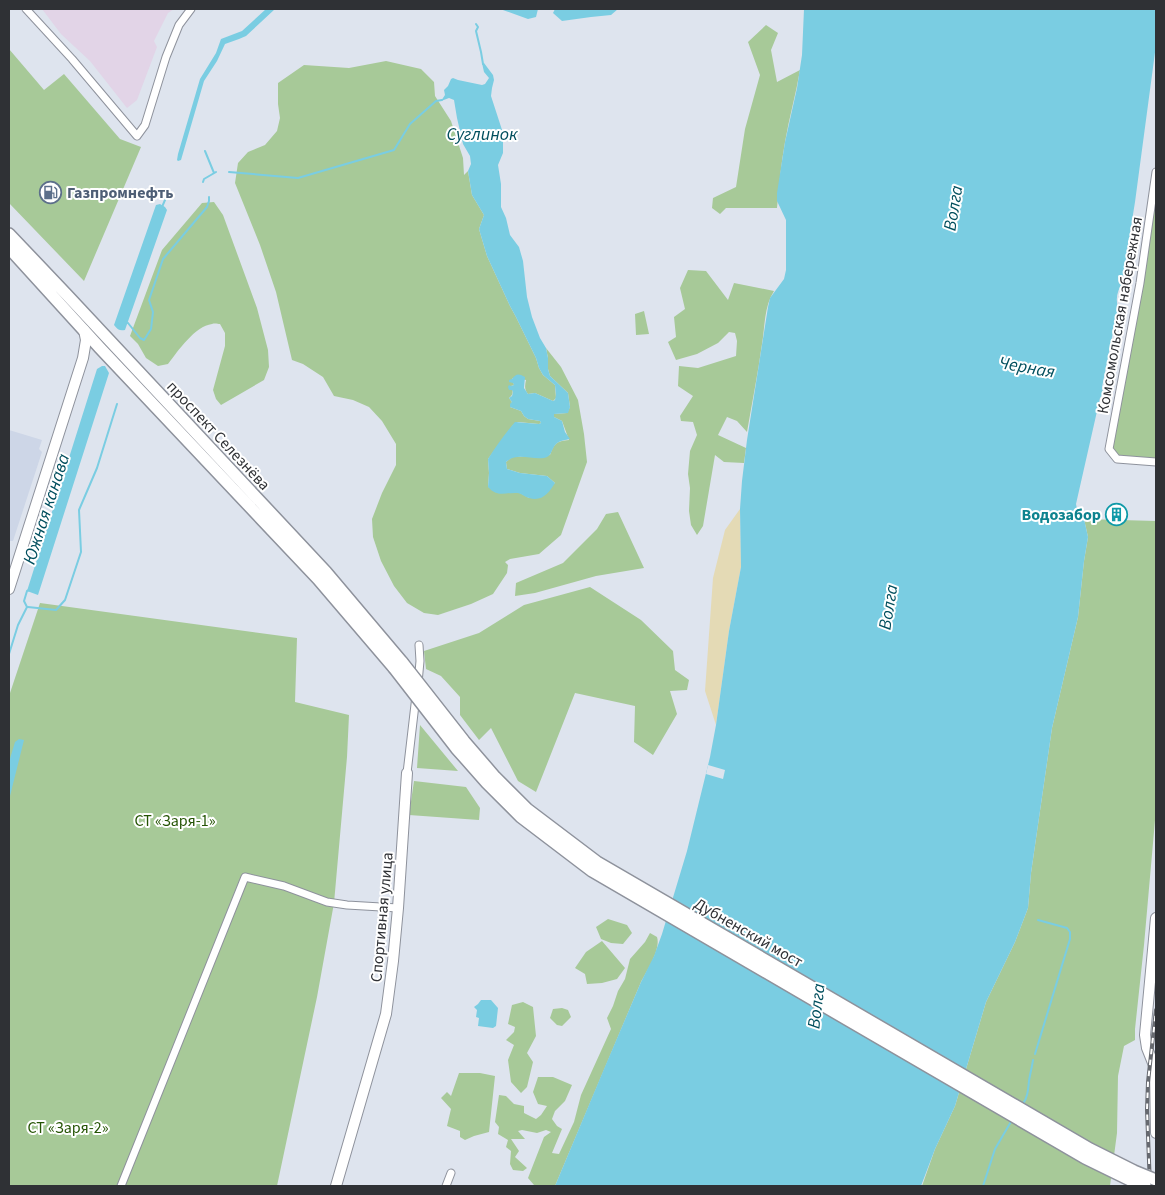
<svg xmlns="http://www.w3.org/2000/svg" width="1165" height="1195" font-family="'Source Sans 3',sans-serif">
<rect width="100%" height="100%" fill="#dee4ee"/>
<path fill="#e2d4e7" d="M42,9H174L168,13L154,41L157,47L137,100L127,108L90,61L61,34Z"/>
<path fill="#cdd6e7" d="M9,430L42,440L39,449L42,452L13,541H9Z"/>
<path fill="#a7c998" d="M766,25L778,33L771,50L777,82L800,70C796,94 789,118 785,142C781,164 779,186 777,208H726L720,214L712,208L713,198L736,187L745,129L760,75L748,42Z
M9,49L44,90L64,74L120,139L141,147L84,281L9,203Z
M386,61L421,69L434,82L435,96L451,121L463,158L464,175L468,171L472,195L484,215L479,229L487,256L510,306L516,317L536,358L539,368L543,375L555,385L556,398L553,401L535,393L528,394C524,390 525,385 526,380L513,378L512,379L514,385L511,386C513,391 514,394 509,398L512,402L510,407L521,411L524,416L528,419L540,421L541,423L539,424L518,422L513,425L488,459L489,473L488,487L520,493L529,498L555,483L547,476L520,473L507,469L506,462L512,457L550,455C554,444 556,441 569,440L562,421L554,417V414L567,413L570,407L568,393L550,376L548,369V358L546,348L561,367L578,400L584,434L587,462L561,535L539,554L510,559L505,562L508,565L507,573L493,594L471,604L438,615L424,613L407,603L394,586L381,561L373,537L372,519L382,493L396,465V444L382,421L369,407L353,400L334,396L323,377L303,364L292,360L276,292L260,245L235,183L238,163L248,152L265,145L277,131L280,118L278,104V83L304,65L349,68Z
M1156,180V459L1119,456L1112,448Z
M214,202L223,215L257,308L268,350L269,367L264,380L221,405L216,399L213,390L225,346V333L220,324C218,324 215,323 212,324C195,326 178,351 168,364L158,366L146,358L138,344L130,336L162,250L202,203Z
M688,270L706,271L728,300L734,283L774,291C764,306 765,327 762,344C758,373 752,403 747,432L737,421L727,417L718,435L746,448L744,463L724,462L715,455L703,526L697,535L691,525L689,511L690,488L688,474L690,451L697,435L693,422L681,421L680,416L693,396L678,386L679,366L698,368L736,356L737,341L735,333L729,332L718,343L697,354L676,360L668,342L676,337L674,317L685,309L680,288Z
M644,311L649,334L636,335L635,314Z
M618,512L644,568L596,576L535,593L515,596L516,583L563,563L597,529L606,514Z
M1084,519L1156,521V809L1144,945L1135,1029V1040L1124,1046L1118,1076L1117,1133L1110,1186H922L935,1149L955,1106L986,1002L1015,942L1028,908L1031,873L1052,728L1078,617L1084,561L1088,537Z
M590,587L641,620L673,651L675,670L689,680L687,690L670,691L677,714L653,755L634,742L635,706L575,693L536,792L518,781L491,728L479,740L460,715V697L441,676L426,669L424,651L479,633L524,605Z
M40,603L297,638L295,702L349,715L347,757L334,903L317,997L277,1186H9V696Z
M420,725L458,771L417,768Z
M414,781L466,787L480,808L479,820L409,815Z
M608,919L627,925L632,933L623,944L611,943L601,939L596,927Z
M650,933L657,937C661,949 647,971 641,982L555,1186H533L534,1185L528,1178L544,1137L551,1132L546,1130L537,1133L522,1130L518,1131L525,1139H511L519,1151L515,1157L527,1168L523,1171L513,1170L510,1164L511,1151L506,1147L508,1140L498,1134L499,1127L495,1122L499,1095L506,1096L514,1104L524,1106V1113L536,1119L541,1115L547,1106L538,1104L533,1092L538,1077H553L572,1085L565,1101L555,1111L552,1119L557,1126L562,1129L552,1153L559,1154L574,1122L581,1095L611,1029L607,1018L613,1006L618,991L625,979L630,959L645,942Z
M602,941L625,968L617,979L602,983L587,984L585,974L575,968L586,952Z
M523,1002L533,1007L536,1036L527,1053L533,1062L527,1087L521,1093L511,1082L508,1060L514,1045L506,1040L514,1032L515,1027L508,1024L512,1005Z
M562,1008L568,1010L571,1017L562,1026L557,1025L550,1018L553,1009Z
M459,1073H480L495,1076L489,1132L474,1136L465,1140L460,1137V1131L447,1126L451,1109L441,1098L447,1092L451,1096Z"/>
<path fill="#e4dab5" d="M740,509L741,567L729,631L716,725L705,691L713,578L725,530Z"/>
<path fill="#7acde2" d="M266,9H275L246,36L239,39L225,44L217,61L204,81L181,160L178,161L177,160L178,154L200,79L216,53L221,39L242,31Z
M500,9H538L536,17L528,19Z
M555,9H618L611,15L591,17L562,21L553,13Z
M804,9H1156V45L1135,202L1122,283C1118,290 1115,298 1118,307L1102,387L1103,393L1100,398L1076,504L1077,509L1084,519L1088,537L1084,561L1078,617L1052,728L1031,873L1028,908L1015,942L986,1002L955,1106L935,1149L921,1186H555L604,1069L641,982L654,956L662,934L687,851L710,757L716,725L729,631L741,567L740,509L742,481L747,440L768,307L770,298L784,279L786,270V220L777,201V193L785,142L797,88L802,55Z
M482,63H484L493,75L494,80L492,88L491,96L503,133V153L498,165L501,184V207L506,218L510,235L519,247L523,261L527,297L532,317L540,338L546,348L548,358V369L550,376L568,393L570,407L568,413L554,414V417L562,421L565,432L570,439C566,440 560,440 556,444C551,449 552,457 544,458C531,460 517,452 506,462L507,469L520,473L547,476L555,483C549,493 542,502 529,498C525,497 522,494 518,493C505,492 498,498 488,487L489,473L488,459C496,446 505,434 515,422L539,424L541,423L540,421L528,419L524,416L521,411L510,407V404L512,402L509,398L512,396L513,392L512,390H509L508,387L509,385L511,386L514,385L513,383L509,382V380L512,379C516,374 518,373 525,377L524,388L528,394L535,393L553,401L555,400L556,395L555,385L543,375L539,368L536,358L516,317L510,306L487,256L479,229L484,215L472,195L468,171L471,164L470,156L463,144L457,118L454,100L449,98L441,101L445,95L444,90L448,86L451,79L453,78L458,80L482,85L485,84L489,78L484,72Z
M160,204L165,207L167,210L125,330C120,331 118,330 114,325L156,205Z
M102,366H105L109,373L38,595L27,591L97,369Z
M19,739L24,740L9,800V762L15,742Z
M481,1000H491L498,1008L496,1026L493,1028L478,1026L479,1018L476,1017L477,1010L474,1007L478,1004Z"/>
<path fill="#dee4ee" d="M708,765L725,770L723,779L706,774Z"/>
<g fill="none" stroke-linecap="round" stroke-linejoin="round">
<path stroke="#7acde2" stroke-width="2" d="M476,24L478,27L476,31L481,52L483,64
M205,151L214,173
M229,172L298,178L394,150L410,124L436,101L442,100
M203,182L204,179L216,172
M162,207L165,200
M125,322L128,323L140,338L144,340L151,329L153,312L149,300L163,259L207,207L209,201V197
M28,607L56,610L65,600L81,552L79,510L97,468L117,404
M9,654L18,625L27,607L24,601L27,591L29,590
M1035,1054L1070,939V932L1067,928L1038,920
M1023,1104C1028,1096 1028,1090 1029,1081C1030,1074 1032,1067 1033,1060
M983,1186L995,1149L1012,1120"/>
<defs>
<path id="street" d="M26,9L72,59L137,136L145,125L166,57L179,25L191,9
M1156,172L1140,283L1109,449L1117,459L1156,462
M418,683L420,661L419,645
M407,773L416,696
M121,1186L245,877L284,886L327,902L347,905L398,908
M446,1186L451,1173"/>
<path id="secondary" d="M9,589L83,358L86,340L84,330
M1156,918L1145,1035L1147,1048L1155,1068L1156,1133
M336,1186L386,1014L393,961L398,908L407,773"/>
<path id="primary" d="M9,234L67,295L326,572L402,662
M9,248L100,348L318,579L394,668"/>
</defs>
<use href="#street" stroke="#8e929c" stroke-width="9"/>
<use href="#secondary" stroke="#8e929c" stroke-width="12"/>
<use href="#primary" stroke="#8e929c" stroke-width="14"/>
<use href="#street" stroke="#fff" stroke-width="7"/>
<use href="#secondary" stroke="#fff" stroke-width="10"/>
<use href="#primary" stroke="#fff" stroke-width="11"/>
<defs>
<path id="rail" d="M1150,1186L1147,1110L1148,1082L1156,1010"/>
</defs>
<use href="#rail" stroke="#66696f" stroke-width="4"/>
<use href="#rail" stroke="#fff" stroke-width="2" stroke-dasharray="5.5" stroke-linecap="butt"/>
<defs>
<path id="primary-bridge" d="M402,662L464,741L495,777L527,809L597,862L1090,1149L1134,1171L1156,1180
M394,668L456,748L487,783L521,817L592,871L1085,1158L1130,1180L1145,1186"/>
</defs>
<use href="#primary-bridge" stroke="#8e929c" stroke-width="14" stroke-linecap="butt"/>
<use href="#primary-bridge" stroke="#fff" stroke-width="11"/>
</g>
<defs>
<symbol id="fuel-ring" viewBox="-11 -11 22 22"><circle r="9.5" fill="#fff" stroke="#5c6f8a" stroke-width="1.5"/><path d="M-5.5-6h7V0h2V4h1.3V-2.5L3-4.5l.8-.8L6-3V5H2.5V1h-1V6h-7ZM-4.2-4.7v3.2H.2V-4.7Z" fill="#5c6f8a"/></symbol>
<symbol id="building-ring" viewBox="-11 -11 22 22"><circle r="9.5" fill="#fff" stroke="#0f9aa8" stroke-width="1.5"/><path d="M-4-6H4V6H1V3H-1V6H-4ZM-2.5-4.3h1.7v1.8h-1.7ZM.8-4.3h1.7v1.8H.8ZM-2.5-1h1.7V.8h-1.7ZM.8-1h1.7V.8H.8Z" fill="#0f9aa8"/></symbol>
</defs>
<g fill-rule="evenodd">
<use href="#fuel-ring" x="38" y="180" width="25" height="25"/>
<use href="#building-ring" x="1104" y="502" width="25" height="25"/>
</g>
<g text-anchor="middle" stroke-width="4" stroke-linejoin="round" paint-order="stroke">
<g font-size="16" font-weight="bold" fill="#4e5e75" stroke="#fff" text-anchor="start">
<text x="67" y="198">Газпромнефть</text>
</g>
<g font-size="16" fill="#2f3135" stroke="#fff">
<text transform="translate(1119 315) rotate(-80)" y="6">Комсомольская набережная</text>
<text transform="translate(219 435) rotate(47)" y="6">проспект Селезнёва</text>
<text transform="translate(381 917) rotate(-85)" y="6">Спортивная улица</text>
<text transform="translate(749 932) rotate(30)" y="6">Дубненский мост</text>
</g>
<g font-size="16" font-weight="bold" fill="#0d838f" stroke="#fff" text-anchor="end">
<text x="1101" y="520">Водозабор</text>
</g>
<g font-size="16" fill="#255404" stroke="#fff">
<text x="175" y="826">СТ «Заря-1»</text>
<text x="68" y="1133">СТ «Заря-2»</text>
</g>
<g font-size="18" font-style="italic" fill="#004e5d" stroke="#fff">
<text x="482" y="140">Суглинок</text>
<text transform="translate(953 208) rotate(-81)" y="6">Волга</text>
<text transform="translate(1027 367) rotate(10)" y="6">Черная</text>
<text transform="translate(46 509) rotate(-72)" y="6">Южная канава</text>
<text transform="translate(888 607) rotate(-81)" y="6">Волга</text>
<text transform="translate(816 1006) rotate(-83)" y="6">Волга</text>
</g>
</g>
<rect width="1165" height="1195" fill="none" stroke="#2f3135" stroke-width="20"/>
</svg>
